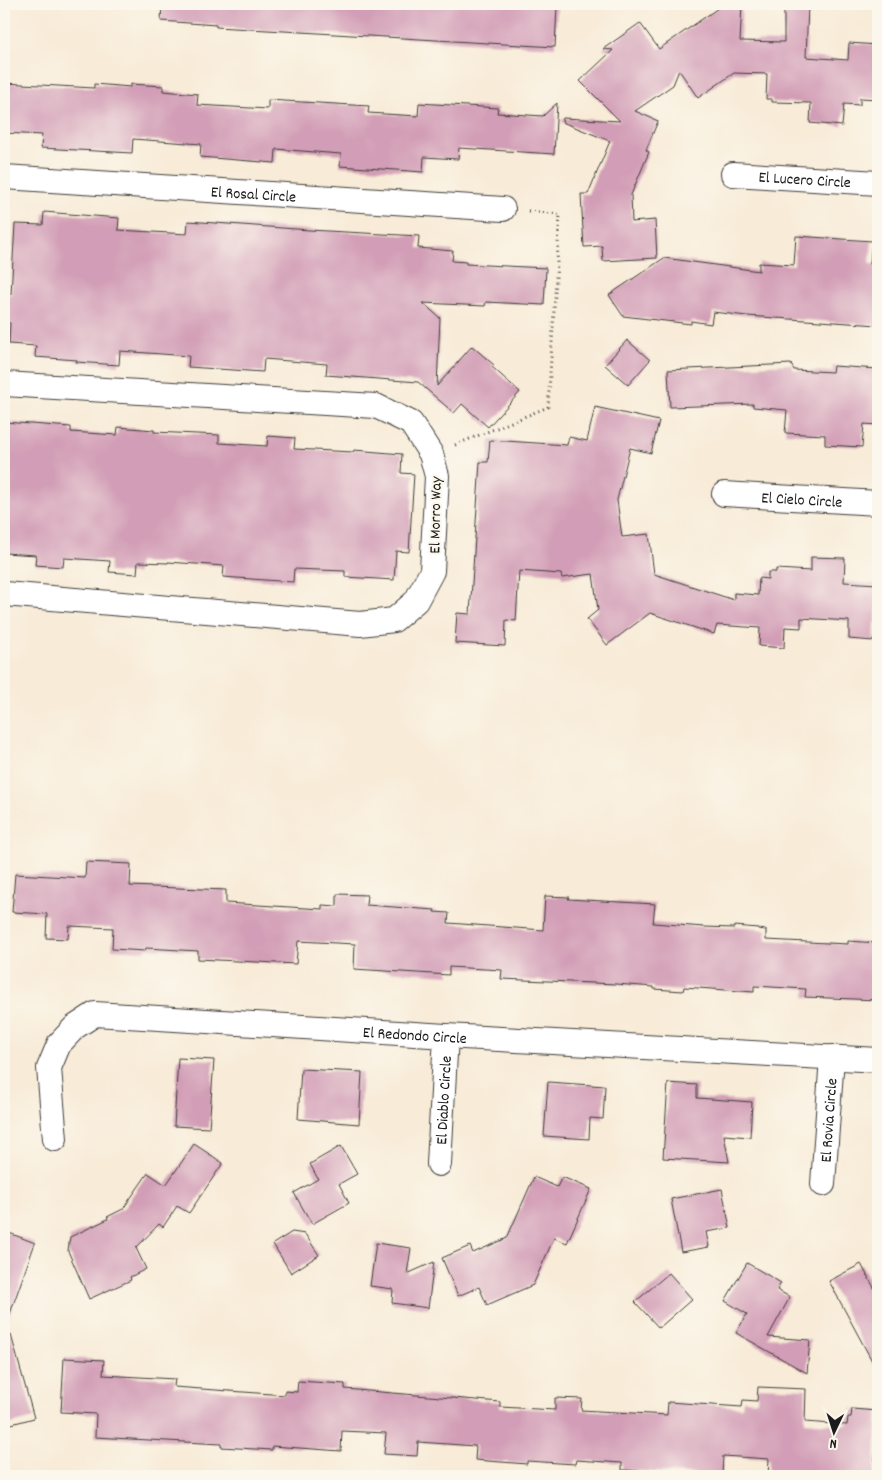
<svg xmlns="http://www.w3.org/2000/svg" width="882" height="1480" font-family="Dekko,sans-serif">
<rect width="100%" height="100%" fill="#fbf7ec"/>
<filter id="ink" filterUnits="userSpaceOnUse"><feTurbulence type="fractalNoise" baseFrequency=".02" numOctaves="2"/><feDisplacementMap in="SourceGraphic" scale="10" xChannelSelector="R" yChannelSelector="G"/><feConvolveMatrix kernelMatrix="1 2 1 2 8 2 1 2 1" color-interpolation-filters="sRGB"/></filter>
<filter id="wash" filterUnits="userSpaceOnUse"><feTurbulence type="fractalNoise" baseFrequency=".0096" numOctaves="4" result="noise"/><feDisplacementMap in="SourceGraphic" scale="20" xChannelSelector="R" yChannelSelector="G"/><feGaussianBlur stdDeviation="1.12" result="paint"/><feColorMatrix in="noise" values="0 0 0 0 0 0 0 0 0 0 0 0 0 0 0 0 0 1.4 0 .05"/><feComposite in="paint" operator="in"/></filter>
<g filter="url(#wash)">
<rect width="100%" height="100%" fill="#f8ebd7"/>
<g id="blocks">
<path fill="#d29db6" d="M162,4H505L557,6L555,47L216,27V25L161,21Z
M724,4H742L740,41L784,42V4H808L806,57L848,60L849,43L878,45V99L860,98V105L844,104L842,126L810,123L811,103L772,102V99H766L767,74L734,73L698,98L679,70L673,85L635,111L658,121L646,150L649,152L631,195L632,222L655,220L657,258L603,261L602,246L584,247L581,194H588L610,141L562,122L563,118L620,121L580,81L613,50L603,49L640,23L659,49Z
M4,83L94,88V84L131,87V84L163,86V91L198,94L197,105L268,109V100L369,106L368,113L418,116L419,103L498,108L497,113L543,116L557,103L554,154L459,148L458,159L424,157L423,172L340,166L341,154L276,149L275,163L200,157L201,144L133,139L132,153L41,148L42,135L4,133Z
M44,212L119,218L118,230L187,234L188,221L309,230L419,236L418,248L453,251L452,261L466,262V264L546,268L544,305L486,302L485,306L423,303L440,318L437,386L472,346L494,365L492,367L520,392L488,427L462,404L454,413L418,382L326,375L327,364L264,359L263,372L188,367L189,356L120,351L119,365L76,362L77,360L35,357L36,346L9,344L10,323L5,322L7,294H11L15,224L43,225Z
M796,236L872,241L870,264H878V325L747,316L713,312L711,324L691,321V324L623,316L609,295L664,258L759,271V263L794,265Z
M627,340L650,360L628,385L605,365Z
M791,364L794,370L832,372L833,366L878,369V425L864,424L862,447L825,445V435L785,433L787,410L753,407V404L670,407L668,370Z
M595,407L659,421L651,453L630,448L617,500L622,537L649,534L654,574L734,600V593L758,595L759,578L768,579V572H776V569L811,571V557L845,558L844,582L878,584L876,623H875L874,641L849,639V621L801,618V628L785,627L784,648L759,646L760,628L717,625L714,634L650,613L607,645L587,619L598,610L593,574L562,578L561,574L519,571L516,621L506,620L505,646L455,643L457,613L470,614L480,462H488L490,440L567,445L569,437L587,441Z
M4,422L71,427V432L117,435L118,427L154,430V432L219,435V443L267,446L268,436L295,438L294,449L353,452L354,450L402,454L401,473L414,474L409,552L396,551L394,580L345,577V571L294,569L293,582L223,577L224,566L168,562V563L138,562L137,574L109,572L110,561L64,558L63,567L35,565L36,555L4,553Z
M86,862L131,864L130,886L226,890V903L322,909V905L337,906V894L367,895L366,905L435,910L434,912L449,913L448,923L543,930L545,896L569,897L568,899L655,904L653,923L704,927L734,928V926L758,928V929L766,930V940L848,944V941L878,943V1000L805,997L806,989L754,986V992L684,987L683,991L654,989V987L616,984L501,979L502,970L449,967V975L354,969L355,944L298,941L296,964L198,959V951L146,948L145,951L112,949L113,928L69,926L68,939L46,938L47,914L12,912L15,874L85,878Z
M178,1058L214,1060L209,1128L174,1126Z
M301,1069L362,1072L359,1124L298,1119Z
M548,1082L605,1086L603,1119L590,1118L589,1139L544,1136Z
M668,1083L697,1085V1098L752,1102L750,1137L724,1135L729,1162L663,1158Z
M194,1144L223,1163L189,1213L177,1206L163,1227L159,1224L136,1248L146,1269L130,1277L131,1280L89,1299L68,1251L70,1237L108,1219L107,1217L123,1209L148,1173L166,1185Z
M341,1146L357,1174L339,1184L349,1203L312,1224L294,1193L318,1179L310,1164Z
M534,1177L557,1187L562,1177L591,1189L567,1243L554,1238L533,1285L487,1305L479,1287L458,1296L442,1258L470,1246L473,1253L507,1238Z
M722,1189L730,1228L706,1232L709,1247L681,1252L671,1199Z
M4,1231L35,1243L7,1322H4Z
M292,1232L305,1234L319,1255L291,1273L273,1244Z
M376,1243L411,1248L407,1274L434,1262L428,1308L392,1303L393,1289L370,1286Z
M747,1263L781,1283L777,1290L790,1297L768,1337L810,1340L807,1373L736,1333L747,1314L725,1301Z
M861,1264L878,1295V1372L829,1281Z
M669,1273L692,1299L659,1328L635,1302Z
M11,1335L34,1418L4,1426V1336Z
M64,1358L104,1360L103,1375L175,1379L174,1387L285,1395V1391L297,1392L298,1381L345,1384V1389L500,1402V1407L555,1410V1398L582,1399L581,1410L667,1415L668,1402L742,1407L743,1400L757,1401L758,1387L806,1389L805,1422L847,1425L848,1417H851L852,1409L878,1411L874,1476H768L769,1459L723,1456L722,1476L622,1470V1463L576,1460L575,1464L527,1461V1464L475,1460L476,1446L418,1442L417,1456L384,1454L386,1433L342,1431L341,1451L272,1446V1450L221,1447V1444L95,1437L96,1414L61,1412Z"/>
</g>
</g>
<g filter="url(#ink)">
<use href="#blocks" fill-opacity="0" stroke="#3d3b38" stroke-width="1"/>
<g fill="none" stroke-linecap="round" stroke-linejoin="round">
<defs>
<g id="minor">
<path id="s1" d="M733,174L878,183"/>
<path id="s2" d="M4,177L503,209"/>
<path d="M4,384L376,406L411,423L431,454L437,476L432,571L416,601L394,620L360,624L4,594"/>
<path id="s3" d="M724,494L878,503"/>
<path id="s4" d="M55,1139L49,1068L59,1044L75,1027L95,1014L446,1036L878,1060"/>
<path id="s5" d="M439,1164L446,1036"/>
<path id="s6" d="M823,1184L832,1057"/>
</g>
</defs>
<use href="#minor" stroke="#3d3b38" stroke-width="26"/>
<path stroke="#3d3b38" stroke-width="3" stroke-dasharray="1 4" stroke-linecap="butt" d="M455,445L548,407L560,214L528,211"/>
<use href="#minor" stroke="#fff" stroke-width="24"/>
</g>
</g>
<g text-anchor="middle" stroke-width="4.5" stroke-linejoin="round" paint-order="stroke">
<g font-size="16" fill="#1c1c1c" stroke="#fbf7ec">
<text dy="6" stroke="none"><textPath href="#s1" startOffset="72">El Lucero Circle</textPath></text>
<text dy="6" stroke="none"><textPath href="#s2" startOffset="250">El Rosal Circle</textPath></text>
<text dy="6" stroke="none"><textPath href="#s3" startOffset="78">El Cielo Circle</textPath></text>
<text transform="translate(434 515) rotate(-89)" y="6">El Morro Way</text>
<text dy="6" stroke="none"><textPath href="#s4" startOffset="465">El Redondo Circle</textPath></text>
<text dy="6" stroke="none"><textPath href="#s5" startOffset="64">El Diablo Circle</textPath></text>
<text dy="6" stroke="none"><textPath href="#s6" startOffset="64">El Rovia Circle</textPath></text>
</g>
</g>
<rect width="882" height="1480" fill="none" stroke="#fbf7ec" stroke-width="20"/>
<g transform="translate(834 1432) rotate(184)" stroke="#fbf7ec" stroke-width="4" paint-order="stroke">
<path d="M0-4L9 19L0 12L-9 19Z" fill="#1c1c1c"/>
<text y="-8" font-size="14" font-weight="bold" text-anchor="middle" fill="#1c1c1c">N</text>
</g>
</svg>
